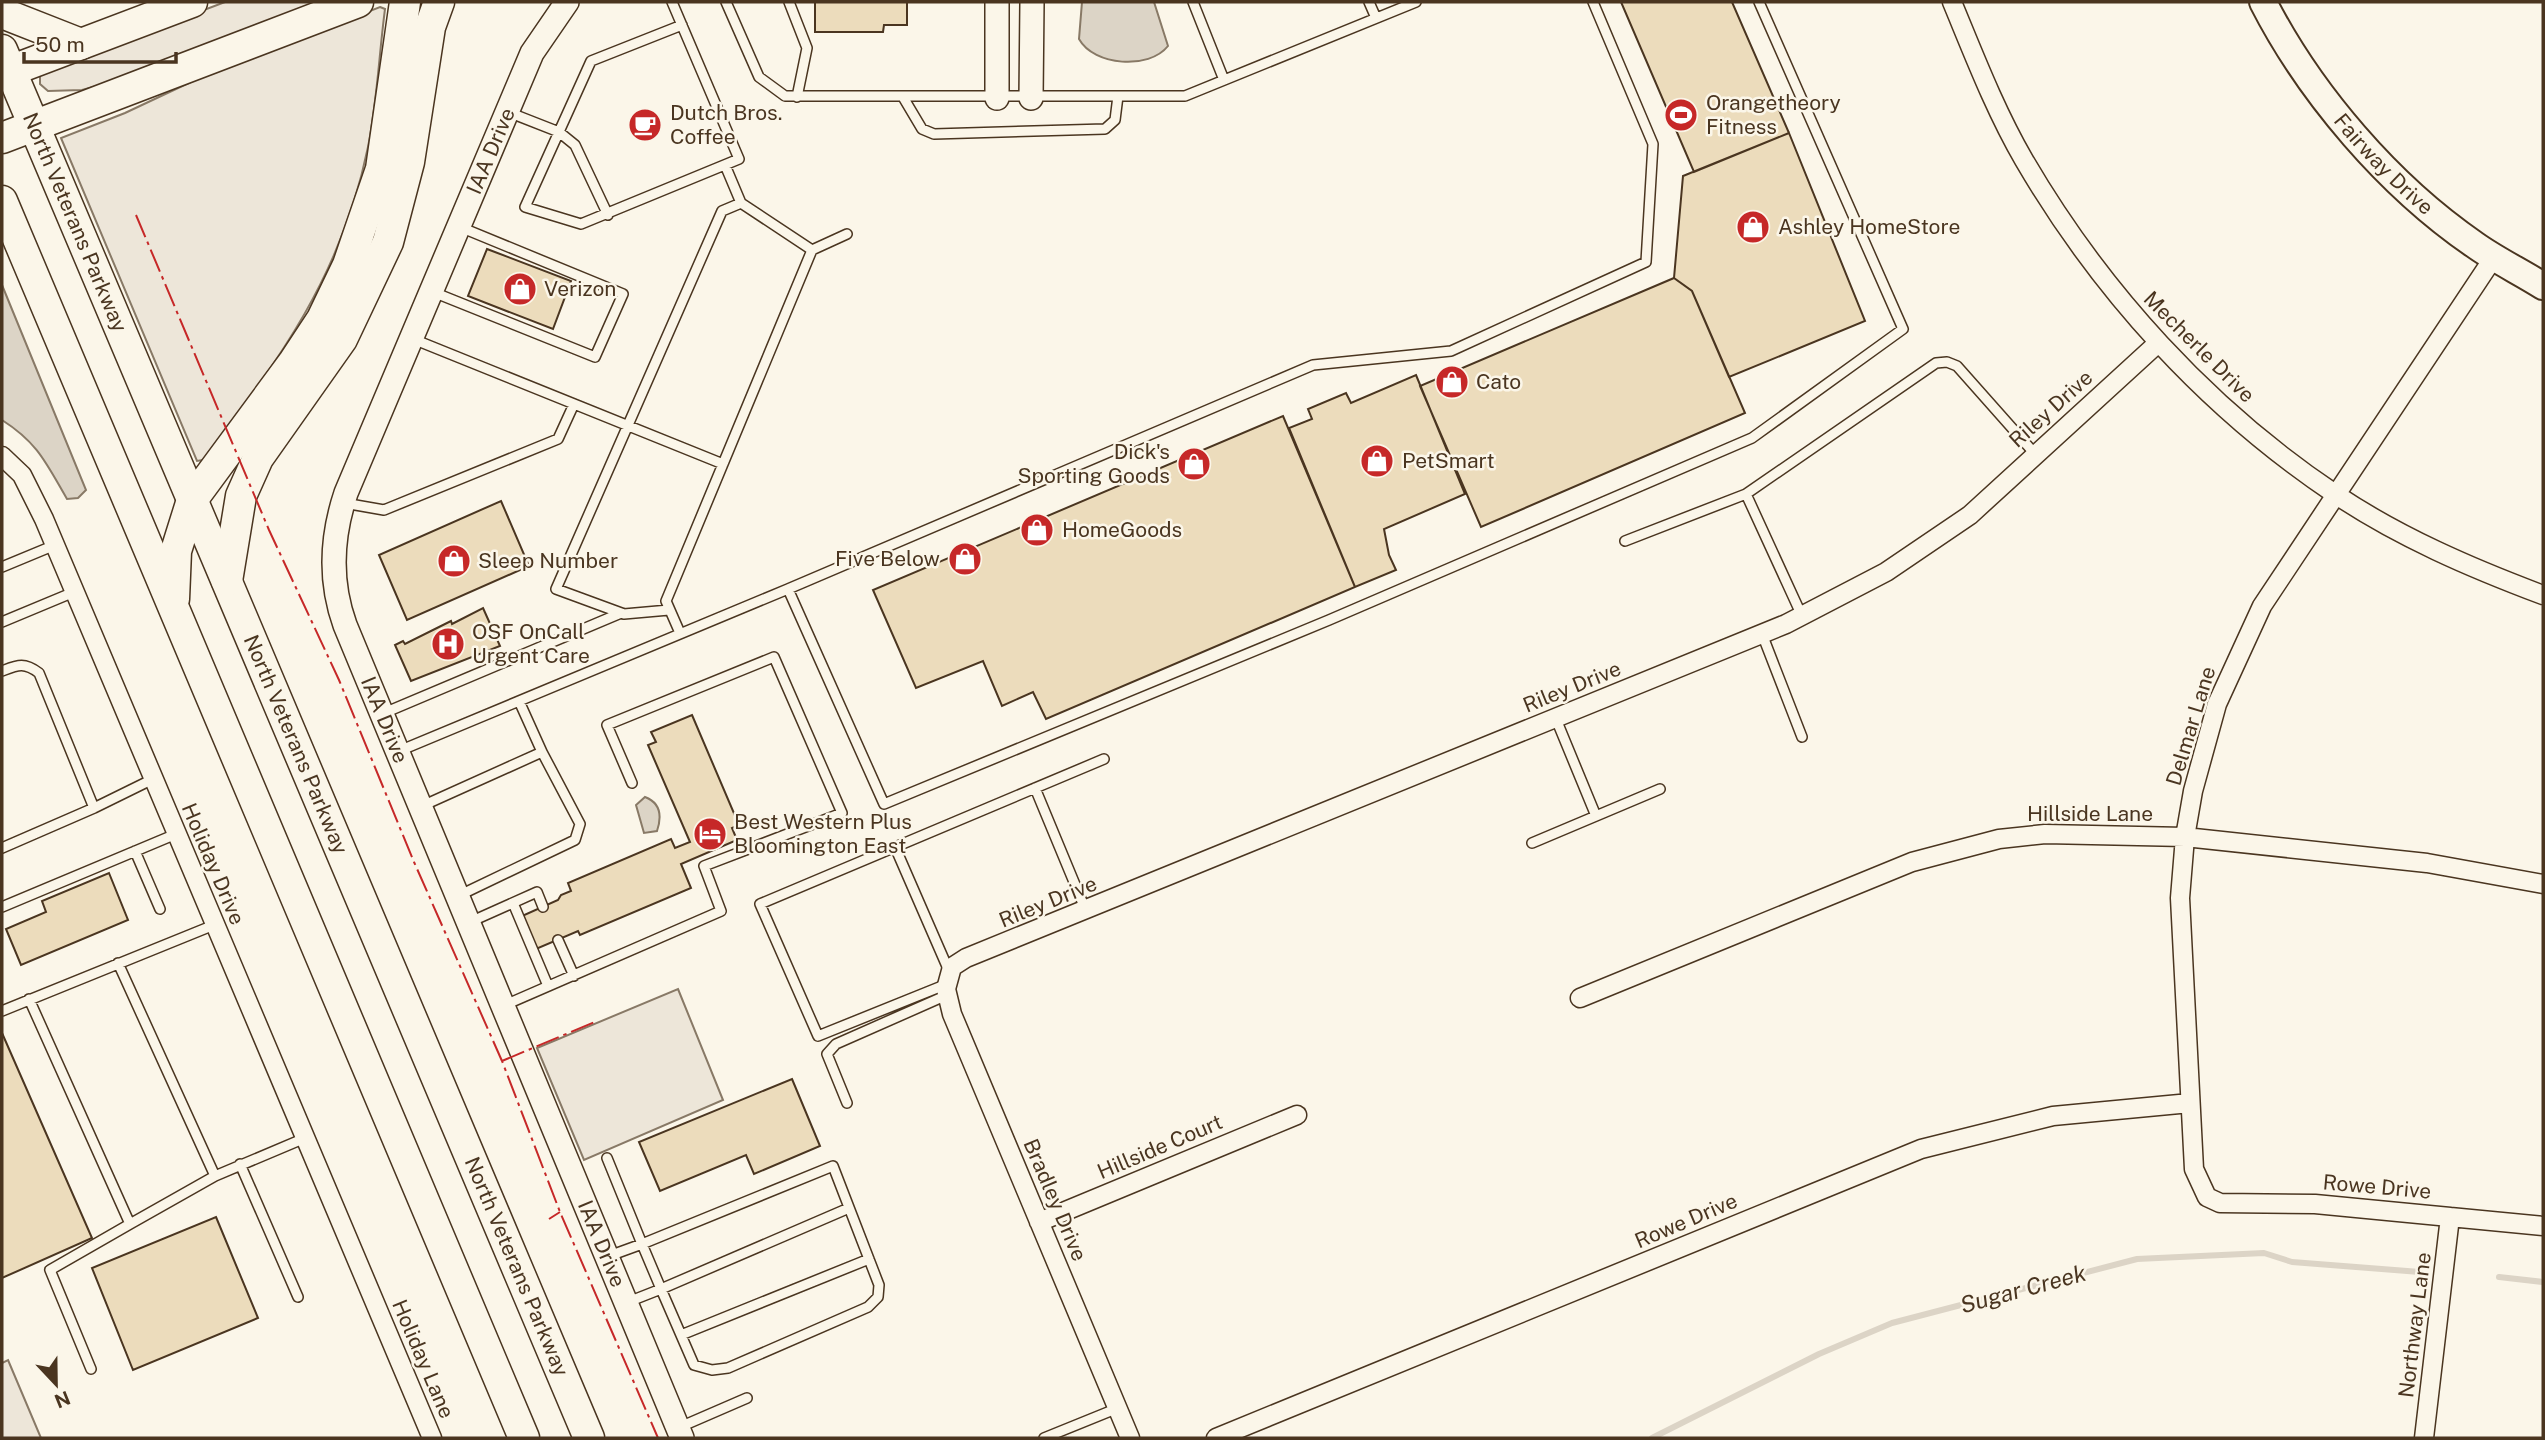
<svg xmlns="http://www.w3.org/2000/svg" width="2545" height="1440" font-family="'Public Sans',sans-serif">
<rect width="100%" height="100%" fill="#fbf6e9"/>
<path fill="#ede6d9" stroke="#887966" stroke-width="2" d="M225,2H322L112,82L82,90L48,91L40,84V74L48,69Z
M380,7L385,9C379,55 377,102 368,147C342,275 280,359 203,460L197,461L61,138L125,113L210,73Z
M678,989L723,1100L584,1160L537,1048Z
M8,1360L41,1438H2V1363Z"/>
<path fill="#dcd4c6" stroke="#887966" stroke-width="2" d="M1082,2H1154L1168,46C1149,70 1094,66 1079,39Z
M2,285L86,490L78,498L67,499C46,463 38,443 2,420Z
M645,797C661,803 662,816 657,831L644,833L636,805Z"/>
<g fill="none" stroke-linecap="round" stroke-linejoin="round">
<path stroke="#dcd4c6" stroke-width="6" d="M2499,1277L2543,1282
M1652,1438L1819,1354L1892,1323L2137,1259L2264,1253L2292,1262L2420,1272"/>
</g>
<path fill="#ecdcbc" stroke="#4a3520" stroke-width="2" d="M815,2H907V25H884L883,32H815Z
M1621,2H1732L1789,133L1694,172Z
M1789,133L1865,321L1729,377L1692,291L1674,278L1683,176Z
M487,249L571,281L553,329L468,296Z
M1674,278L1692,291L1745,413L1481,527L1420,386Z
M1416,375L1465,494L1384,529L1389,555L1396,570L1355,587L1289,428L1312,419L1308,409L1346,393L1351,403Z
M1283,416L1355,587L1046,719L1033,692L1002,706L983,661L916,688L873,590Z
M501,501L529,566L407,620L379,555Z
M483,608L500,646L411,681L395,645L403,641L405,644L451,621L452,624Z
M692,715L739,825L732,828L737,840L681,864L691,888L580,935L578,931L536,949L522,916L558,900L561,895L571,891L568,883L671,839L675,848L690,842L648,745L656,742L651,732Z
M109,873L128,920L21,965L6,929L46,912L42,901Z
M2,1033L92,1238L2,1278Z
M792,1079L820,1146L754,1174L746,1155L660,1191L639,1142Z
M216,1217L258,1318L133,1370L92,1268Z"/>
<g fill="none" stroke-linecap="round" stroke-linejoin="round">
<defs>
<path id="service" d="M672,2L739,159L581,224L525,207L591,61L682,25
M726,2L759,77L785,96H1185L1416,2
M789,2L807,48L797,97
M1193,2L1224,80
M1369,2L1376,18
M903,97L922,129L934,134L1105,129L1115,120L1118,96
M508,112L559,132L575,145L608,215
M725,165L741,203L812,250
M433,292L595,357L623,294L460,227
M413,339L723,464
M1746,494L1802,616
M344,503L384,510L558,439L574,404
M1625,541L1746,494L1936,363L1947,362L1957,366L2035,454
M2,567L55,545
M788,589L1313,365L1451,351L1646,262L1653,144L1593,2
M669,610L624,614L556,589L722,211L741,203
M2,622L74,592
M680,633L666,601L812,250L847,234
M1762,634L1802,737
M2,671C18,665 24,662 39,673L94,808L153,779
M519,701L542,752
M384,713L621,613
M1556,719L1596,816
M399,751L788,589L884,804L1329,620L1752,438L1903,329L1759,2
M1035,788L1086,911
M422,806L542,752L580,824L575,840L458,896
M1532,843L1660,789
M895,847L949,971
M2,848L94,808
M135,851L160,909
M513,903L548,986
M2,907L176,834
M470,922L537,892L543,907
M558,940L574,976
M118,963L215,1176
M947,984L818,1036L760,904L1104,759
M29,999L130,1224L50,1270L91,1369
M505,1005L721,911L704,866L842,813L774,657L607,725L632,783
M2,1011L214,925
M847,1103L827,1054L836,1044L947,995
M607,1158L642,1244L609,1256
M240,1164L298,1297
M130,1224L215,1176L305,1138
M628,1302L661,1289L694,1365L712,1370L728,1368L868,1307L878,1297L879,1285L833,1166L642,1244L661,1289L849,1208
M681,1335L869,1259
M680,1427L747,1398
M1044,1438L1118,1408"/>
<path id="minor" d="M1952,2C1974,55 1995,110 2024,160C2101,292 2208,409 2335,494C2399,537 2471,568 2543,595
M2494,257L2262,606L2217,704L2193,791L2185,837L2180,898L2194,1169L2207,1197L2220,1203L2315,1204L2543,1226
M2,456L22,475L44,519L432,1438
M1580,998L1912,862L1999,839L2045,834L2185,837L2427,863L2543,884
M1039,1222L1297,1115
M1130,1438L952,1014L946,989L952,967L966,958L1786,624L1886,572L1970,515L2158,343
M1216,1438L1921,1149L2053,1116L2190,1103
M2424,1438L2450,1217"/>
<g id="tertiary">
<path id="s1" d="M567,2L532,53L346,493C331,538 329,581 345,625L682,1438"/>
<path d="M997,98V2"/>
<path d="M1031,98L1032,2"/>
</g>
<g id="secondary">
<path id="s2" d="M2263,2C2310,94 2389,186 2475,245C2496,260 2521,272 2543,286"/>
</g>
<path id="primary" d="M2,74L192,2
M2,138L358,2"/>
<g id="trunk">
<path d="M2,13L81,44"/>
<path id="s3" d="M2,50L589,1438"/>
<path d="M2,201L524,1438"/>
<path d="M227,581L241,496L258,458L342,339L388,242L409,162L430,27L439,2"/>
<path d="M174,599L176,551L192,500L293,363L322,319L348,265L381,169L405,2"/>
</g>
</defs>
<use href="#service" stroke="#4a3520" stroke-width="12"/>
<use href="#minor" stroke="#4a3520" stroke-width="21"/>
<use href="#tertiary" stroke="#4a3520" stroke-width="26"/>
<use href="#secondary" stroke="#4a3520" stroke-width="30"/>
<use href="#primary" stroke="#4a3520" stroke-width="33"/>
<use href="#trunk" stroke="#4a3520" stroke-width="33"/>
<use href="#service" stroke="#fbf6e9" stroke-width="9"/>
<use href="#minor" stroke="#fbf6e9" stroke-width="18"/>
<use href="#tertiary" stroke="#fbf6e9" stroke-width="23"/>
<use href="#secondary" stroke="#fbf6e9" stroke-width="26"/>
<use href="#primary" stroke="#fbf6e9" stroke-width="30"/>
<use href="#trunk" stroke="#fbf6e9" stroke-width="30"/>
<path stroke="#c62828" stroke-width="2" stroke-dasharray="24 5 3.5 5" stroke-linecap="butt" d="M136,215L269,530L339,680L414,862L502,1061L560,1212L658,1438
M502,1061L597,1021
M549,1219L560,1212"/>
</g>
<defs>
<symbol id="stadium-disc" viewBox="-11 -11 22 22"><circle r="9.5" fill="#c62828" stroke="#fbf6e9"/><path d="M0-5a6.5 5 0 1 0 0 10a6.5 5 0 1 0 0-10ZM-3.5-1.8h7v3.6h-7Z" fill="#fff"/></symbol>
<symbol id="cafe-disc" viewBox="-11 -11 22 22"><circle r="9.5" fill="#c62828" stroke="#fbf6e9"/><path d="M-5.5-4.5H6V0H3Q3 3.5 0 3.5H-2.5Q-5.5 3.5-5.5 0ZM3-3.2v2h1.7v-2ZM-6 4.5H4V6H-6Z" fill="#fff"/></symbol>
<symbol id="shop-disc" viewBox="-11 -11 22 22"><circle r="9.5" fill="#c62828" stroke="#fbf6e9"/><path d="M-5-2.5h2.3a2.7 3.5 0 0 1 5.4 0H5L5.5 6h-11ZM-1.5-2.5h3a1.5 2.3 0 0 0-3 0Z" fill="#fff"/></symbol>
<symbol id="hospital-disc" viewBox="-11 -11 22 22"><circle r="9.5" fill="#c62828" stroke="#fbf6e9"/><path d="M-5-5h3v3.5h4V-5h3V5h-3V1.5h-4V5h-3Z" fill="#fff"/></symbol>
<symbol id="hotel-disc" viewBox="-11 -11 22 22"><circle r="9.5" fill="#c62828" stroke="#fbf6e9"/><path d="M-6-4.5h1.5V1H6V5H4.5V3h-9V5H-6ZM-4 0a1.8 1.8 0 1 1 3.6 0ZM.5 0V-2.5h3Q6-2.5 6 0Z" fill="#fff"/></symbol>
</defs>
<g fill-rule="evenodd">
<use href="#stadium-disc" x="1662" y="96" width="38" height="38"/>
<use href="#cafe-disc" x="626" y="106" width="38" height="38"/>
<use href="#shop-disc" x="1734" y="208" width="38" height="38"/>
<use href="#shop-disc" x="501" y="270" width="38" height="38"/>
<use href="#shop-disc" x="1433" y="363" width="38" height="38"/>
<use href="#shop-disc" x="1358" y="442" width="38" height="38"/>
<use href="#shop-disc" x="1175" y="445" width="38" height="38"/>
<use href="#shop-disc" x="1018" y="511" width="38" height="38"/>
<use href="#shop-disc" x="946" y="540" width="38" height="38"/>
<use href="#shop-disc" x="435" y="542" width="38" height="38"/>
<use href="#hospital-disc" x="429" y="625" width="38" height="38"/>
<use href="#hotel-disc" x="691" y="815" width="38" height="38"/>
</g>
<g text-anchor="middle" stroke-width="5" stroke-linejoin="round" paint-order="stroke">
<g font-size="21" fill="#4a3520" stroke="#fbf6e9" text-anchor="start">
<text x="1706" y="110">Orangetheory<tspan x="1706" dy="24">Fitness</tspan></text>
<text x="670" y="120">Dutch Bros.<tspan x="670" dy="24">Coffee</tspan></text>
<text x="1778" y="234">Ashley HomeStore</text>
<text x="544" y="296">Verizon</text>
<text x="1476" y="389">Cato</text>
<text x="1170" y="459" text-anchor="end">Dick's<tspan x="1170" dy="24">Sporting Goods</tspan></text>
<text x="1402" y="468">PetSmart</text>
<text x="1062" y="537">HomeGoods</text>
<text x="940" y="566" text-anchor="end">Five Below</text>
<text x="478" y="568">Sleep Number</text>
<text x="472" y="639">OSF OnCall<tspan x="472" dy="24">Urgent Care</tspan></text>
<text x="734" y="829">Best Western Plus<tspan x="734" dy="24">Bloomington East</tspan></text>
</g>
<g font-size="21" fill="#4a3520" stroke="#fbf6e9">
<text transform="translate(491 151) rotate(-67)" y="7">IAA Drive</text>
<text dy="7" stroke="none"><textPath href="#s2" startOffset="203">Fairway Drive</textPath></text>
<text dy="7" stroke="none"><textPath href="#s3" startOffset="187">North Veterans Parkway</textPath></text>
<text transform="translate(2199 347) rotate(45)" y="7">Mecherle Drive</text>
<text transform="translate(2051 409) rotate(-42)" y="7">Riley Drive</text>
<text transform="translate(1572 687) rotate(-22)" y="7">Riley Drive</text>
<text dy="7" stroke="none"><textPath href="#s1" startOffset="777">IAA Drive</textPath></text>
<text transform="translate(2191 726) rotate(-73)" y="7">Delmar Lane</text>
<text dy="7" stroke="none"><textPath href="#s3" startOffset="754">North Veterans Parkway</textPath></text>
<text x="2090" y="821">Hillside Lane</text>
<text transform="translate(213 864) rotate(67)" y="7">Holiday Drive</text>
<text transform="translate(1048 902) rotate(-22)" y="7">Riley Drive</text>
<text transform="translate(1160 1147) rotate(-23)" y="7">Hillside Court</text>
<text transform="translate(2377 1187) rotate(5)" y="7">Rowe Drive</text>
<text transform="translate(1055 1200) rotate(67)" y="7">Bradley Drive</text>
<text transform="translate(1686 1221) rotate(-23)" y="7">Rowe Drive</text>
<text dy="7" stroke="none"><textPath href="#s1" startOffset="1344">IAA Drive</textPath></text>
<text dy="7" stroke="none"><textPath href="#s3" startOffset="1321">North Veterans Parkway</textPath></text>
<text transform="translate(2415 1325) rotate(-83)" y="7">Northway Lane</text>
<text transform="translate(423 1359) rotate(67)" y="7">Holiday Lane</text>
</g>
<g font-size="23" font-style="italic" fill="#4a3520" stroke="#fbf6e9">
<text transform="translate(2023 1289) rotate(-15)" y="8">Sugar Creek</text>
</g>
</g>
<rect width="2545" height="1440" fill="none" stroke="#4a3520" stroke-width="7"/>
<g transform="translate(56 1384) rotate(158)" stroke="#fbf6e9" stroke-width="5" paint-order="stroke">
<path d="M0-5L12 26L0 18L-12 26Z" fill="#4a3520"/>
<text y="-10" font-size="19" font-weight="bold" text-anchor="middle" fill="#4a3520">N</text>
</g>
<path d="M24 52v10h152v-10" fill="none" stroke="#4a3520" stroke-width="3.5"/>
<text x="35" y="52" font-size="21" fill="#4a3520" stroke="#fbf6e9" stroke-width="5" paint-order="stroke">50 m</text>
</svg>
